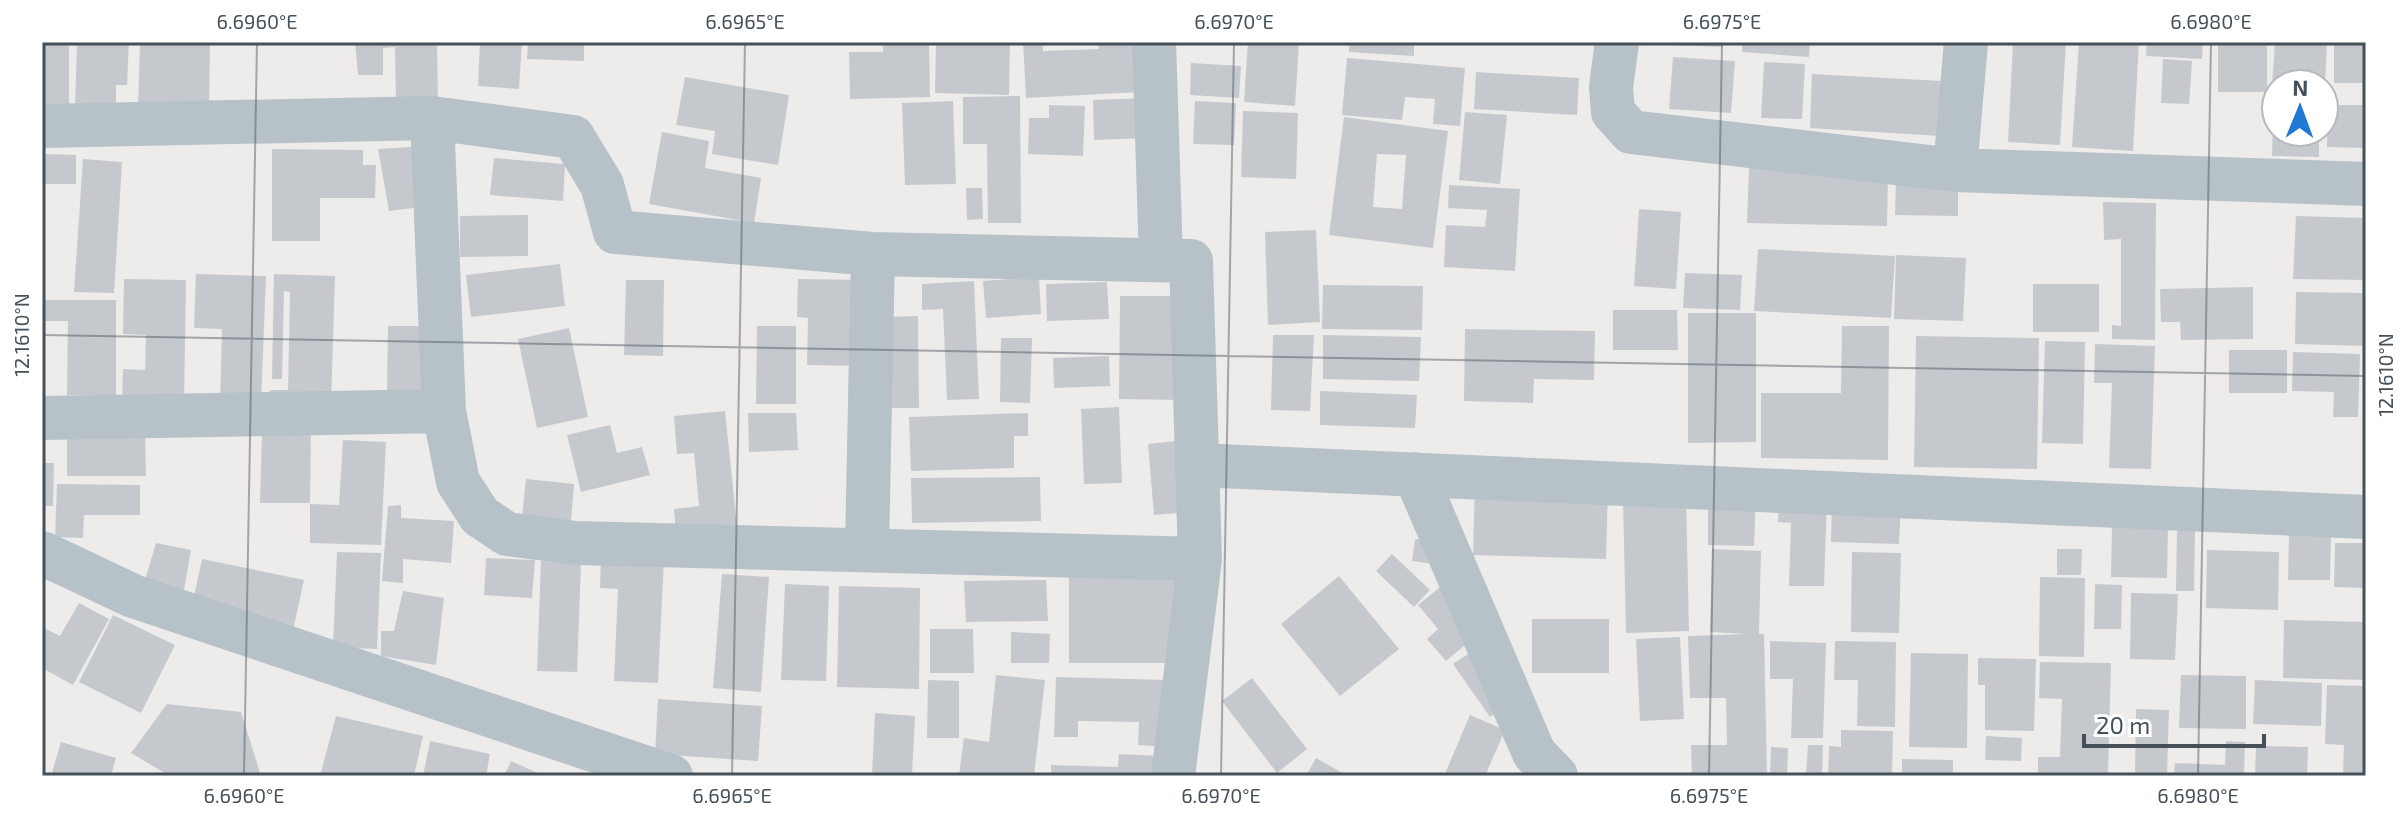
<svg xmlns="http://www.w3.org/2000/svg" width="2408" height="818" font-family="'Exo 2',sans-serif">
<rect width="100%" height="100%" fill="#eeebeb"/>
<path fill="#c5c9ce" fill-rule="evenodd" d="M42,42H69V110H42Z
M77,42H129L127,85H116V111L75,109Z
M140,42H210L209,112L138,111Z
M355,42H437L438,103H396L395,47L383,48V75H358Z
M480,42H522L519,89L478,86Z
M528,42H584V61L527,59Z
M883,42H929L930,97L850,99L849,52H883Z
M936,42H1010L1009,95L935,93Z
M1023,42H1043V51L1099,49L1098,42H1137L1140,92L1026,98Z
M1248,42H1299L1295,106L1244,102Z
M1349,42H1414V56L1349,52Z
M1670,42H1723V47L1670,45Z
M1742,42H1810L1809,57L1742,52Z
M1902,42H1935V45H1902Z
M2013,42H2066L2060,145L2008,142Z
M2079,42H2139L2133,151L2072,147Z
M2147,42H2203L2202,59L2146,56Z
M2218,42H2267V92H2218Z
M2275,42H2327L2325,84L2272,86Z
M2334,42H2366V83H2334Z
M1673,57L1735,61L1731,113L1669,109Z
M1347,58L1465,68L1460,126L1433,124L1435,99L1405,97L1402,120L1342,115Z
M2163,59L2192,61L2189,104L2161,103Z
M1764,62L1805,64L1802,119L1761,118Z
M1191,63L1241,66L1239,98L1190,95Z
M1476,72L1579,78L1577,115L1474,109Z
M1812,74L1942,81L1939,136L1810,128Z
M685,77L789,95L778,165L712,154L715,131L676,125Z
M1020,96L1021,223H988L987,144H963V97Z
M1148,98L1149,138L1094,140L1093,100Z
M953,101L956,184L905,185L902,103Z
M1195,101L1236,103L1234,145L1193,144Z
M1049,105L1085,106L1083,156L1028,154L1029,118H1049Z
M2328,105H2366V148L2327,147Z
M1243,111L1298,113L1296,179L1241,177Z
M1465,112L1507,115L1500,184L1459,180Z
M1344,117L1448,131L1433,248L1329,235ZM1377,154L1406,155L1402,209L1373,207Z
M2273,119H2276V132H2319V157L2272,156Z
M662,132L709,141L705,168L761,178L754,223L649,204Z
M425,146L438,205L389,211L378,149Z
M272,149L363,150V165H376L375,198H320V241H272Z
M45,154L76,155V184H45Z
M494,158L565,164L563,201L490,195Z
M83,159L122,162L114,293L74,292Z
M1749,167L1888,171L1887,226L1747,223Z
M1896,178L1958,179V216L1895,215Z
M1449,185L1520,189L1515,271L1444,267L1446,225L1485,227L1487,210L1448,208Z
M966,188H982L983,219L967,220Z
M2103,202L2156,203L2155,340L2112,339V325L2121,326V239L2104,240Z
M1639,209L1681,212L1676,289L1634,286Z
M528,215V256L460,257V216Z
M2296,216L2366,218V280L2293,279Z
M1316,230L1320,322L1268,325L1265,232Z
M1758,249L1895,256L1891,318L1754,311Z
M1896,255L1966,258L1963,321L1894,319Z
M560,264L565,306L471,317L466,275Z
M1685,273L1742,275L1740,310L1683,308Z
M196,274L266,276L261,405L220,404L222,329L194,328Z
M274,274L335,276L331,404L269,402L270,390H288L290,292L284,291L282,379H272Z
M1039,277L1041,314L986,318L983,281Z
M124,279L186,280L184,403L122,402L123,369L145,370L146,335L123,334Z
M798,279L864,280L863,366L807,365L808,318L797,317Z
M626,280H664L663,356L624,355Z
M974,281L979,399L947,400L943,309L922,310V284Z
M1107,282L1109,319L1047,321L1046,284Z
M2033,284H2099V332H2033Z
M1323,285L1423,286L1422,330L1322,329Z
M2253,287V339L2181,340L2180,322H2161L2160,289Z
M2296,292L2366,293V346L2295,344Z
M1120,296H1180L1181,400L1119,399Z
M43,300H116V395H67L68,321H43Z
M1613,310H1677L1678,350H1613Z
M1688,313H1756V442L1688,443Z
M918,316L919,408H875L881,317Z
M388,326H448V394H387Z
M757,326H796V404H756Z
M1842,326H1889L1888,460L1761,458V393H1841Z
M569,328L588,417L537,428L518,339Z
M1465,329L1595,331L1594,380L1534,379L1533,403L1464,401Z
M1273,335H1314L1310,411L1271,410Z
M1323,335L1421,337L1419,381L1323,379Z
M1916,336L2039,338L2037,469L1914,467Z
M1001,338H1032L1030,403L1000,402Z
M2045,341L2085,342L2083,444L2042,443Z
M2095,344L2155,346L2151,469L2109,468L2112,383H2094Z
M2229,350H2287V393H2229Z
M2293,352L2360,354L2358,417H2333L2334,392L2292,391Z
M1109,356L1110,386L1054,388L1053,358Z
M1320,391L1417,395L1415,428L1320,425Z
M1119,407L1122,483L1084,484L1081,409Z
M725,411L737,527L676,533L674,509L699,506L694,453L677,454L674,416Z
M748,413H796L798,450L749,452Z
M1028,413V436H1014V468L911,471L909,417Z
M610,425L617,453L642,447L650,475L581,492L567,435Z
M145,431L146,476H67V432Z
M262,432L311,433L310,503H260Z
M343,440L386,442L381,545L310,543V504L339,505Z
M1184,440L1190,512L1154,515L1148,444Z
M42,463H54L53,506H42Z
M1040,477L1041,521L912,523L911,478Z
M526,479L574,484L571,521L522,516Z
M1475,483L1608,487L1606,559L1473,555Z
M57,484L140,485V515H84L83,538L55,537Z
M1708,494L1756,496L1754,546L1708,545Z
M1686,496L1689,631L1626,633L1623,498Z
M1779,498L1827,499L1824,586H1789L1791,523L1778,522Z
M1832,501L1901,503L1899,544L1831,542Z
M401,505V518L454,521L451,563L403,559V583L382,581L388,506Z
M2112,525L2168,526L2167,578L2111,577Z
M2177,529H2195L2194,591H2176Z
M2289,533L2331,534L2330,580H2288Z
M1415,539L1436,541L1434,564L1412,561Z
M156,543L191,550L184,590L145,580Z
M2335,543H2366V588L2334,587Z
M1712,549L1761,551L1759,634H1764L1767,776H1692L1691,745H1727L1726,698H1690L1688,636L1748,634L1710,632Z
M2057,549H2082L2081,575H2057Z
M2207,550L2279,552L2278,610L2206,608Z
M337,552L381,553L377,649L333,647Z
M1852,552L1901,553L1899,633L1851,632Z
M1392,554L1430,590L1414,607L1376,571Z
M601,556L664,559L658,683L614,681L618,589L600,588Z
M486,558L535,560L532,598L484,595Z
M202,559L304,580L293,630L191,610Z
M541,561L581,563L577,672L537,671Z
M1069,572H1180L1181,663H1069Z
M722,574L769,577L761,692L713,688Z
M1339,576L1399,649L1340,696L1281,624Z
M2040,577L2085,578L2084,657L2039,656Z
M1450,579L1489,625L1446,661L1427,639L1438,629L1418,605Z
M1046,580L1048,621L966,622L964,581Z
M785,584L829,586L826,681L781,680Z
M2095,584L2122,585L2121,629H2094Z
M839,586L920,588L919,689L837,687Z
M403,591L444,598L436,665L381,656V631H394Z
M2131,593L2178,594L2175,660L2130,659Z
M79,603L109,619L73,685L42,668V627L60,636Z
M113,615L175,645L141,713L79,682Z
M1532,619H1609V673H1532Z
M2284,620L2366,622V680L2283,678Z
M930,629H973L974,673H930Z
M1011,632L1050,634L1049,663H1011Z
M1680,637L1684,719L1640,721L1636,639Z
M1491,638L1527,691L1490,717L1453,664Z
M1770,641L1826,643L1823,738H1791L1793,679H1770Z
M1835,641L1896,642L1895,727L1857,726L1858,680H1834Z
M1911,653L1968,654L1967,748L1909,747Z
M1978,658L2036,659L2034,731L1985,730V685H1978Z
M2040,662L2111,663L2108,776H2038V757H2060L2062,699L2039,698Z
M996,675L1045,680L1034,776H959L964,738L989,742Z
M2181,675L2246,676V729L2179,728Z
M1056,677L1167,680L1166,747L1138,745L1139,722L1078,721V737H1054Z
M1252,678L1307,749L1277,773L1222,701Z
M928,680L959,681V738H927Z
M2255,680L2322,683L2321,726L2253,724Z
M2327,685L2366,686V776H2343L2344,745L2325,744Z
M658,699L762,706L758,761L655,754Z
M167,704L241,712L261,776H170L131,753Z
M2136,709L2169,710L2167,776H2135Z
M875,713L915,716L912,776L872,775Z
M1470,715L1505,730L1485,776H1444Z
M336,716L423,736L414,776H320Z
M1841,730L1893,731L1892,776H1828L1829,746L1841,747Z
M1986,736L2022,738L2021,761L1985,760Z
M430,741L490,754L486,776H423Z
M2226,741L2245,742L2244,776H2174L2175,763L2225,765Z
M61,742L116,758L111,776H51Z
M1808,745H1823L1822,776H1806Z
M2256,746L2308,747L2307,776H2255Z
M1771,747L1788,748L1787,776H1770Z
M1119,754L1158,756L1157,776H1051V765L1118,767Z
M1316,758L1348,776H1306Z
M1902,759L1953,760V776H1902Z
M511,761L544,776H504Z"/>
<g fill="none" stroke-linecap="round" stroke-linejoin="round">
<path stroke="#b7c1c8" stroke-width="44" d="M1154,42L1161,259
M1617,42L1611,87L1613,112L1631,132L1955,170L2366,184
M432,118L444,411L458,482L480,516L507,534L576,543L1200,559
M42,126L432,118L573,137L602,185L615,232L873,254L1191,261L1200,559L1173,776
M1955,170L1966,42
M42,418L444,411
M1197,465L2366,517
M1415,474L1534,753L1556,776
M867,549L873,254
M42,553L133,596L671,776"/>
</g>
<path fill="none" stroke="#455058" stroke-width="2" stroke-opacity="0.45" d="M42,335L2366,376M244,776L257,42M732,776L745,42M1221,776L1234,42M1709,776L1722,42M2198,776L2211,42"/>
<rect width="2408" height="818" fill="none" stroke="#ffffff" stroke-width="88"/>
<g transform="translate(2300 108) rotate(1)"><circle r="38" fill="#ffffff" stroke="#b5b9bc" stroke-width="2"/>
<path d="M0-6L14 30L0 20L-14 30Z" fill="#2079d3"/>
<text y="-12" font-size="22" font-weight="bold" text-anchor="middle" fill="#455058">N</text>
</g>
<path d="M2084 734v12h180v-12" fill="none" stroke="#455058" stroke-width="4"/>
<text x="2096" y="734" font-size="24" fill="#455058" stroke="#ffffff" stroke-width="6" paint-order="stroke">20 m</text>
<rect x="44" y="44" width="2320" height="730" fill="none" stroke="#455058" stroke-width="3"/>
<g font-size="20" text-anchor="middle" fill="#455058">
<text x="257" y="29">6.6960°E</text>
<text x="745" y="29">6.6965°E</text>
<text x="1234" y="29">6.6970°E</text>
<text x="1722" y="29">6.6975°E</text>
<text x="2211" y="29">6.6980°E</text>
<text transform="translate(22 335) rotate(-90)" y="7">12.1610°N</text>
<text transform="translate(2386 375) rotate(-90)" y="7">12.1610°N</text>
<text x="244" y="803">6.6960°E</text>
<text x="732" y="803">6.6965°E</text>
<text x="1221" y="803">6.6970°E</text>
<text x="1709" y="803">6.6975°E</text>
<text x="2198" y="803">6.6980°E</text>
</g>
</svg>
